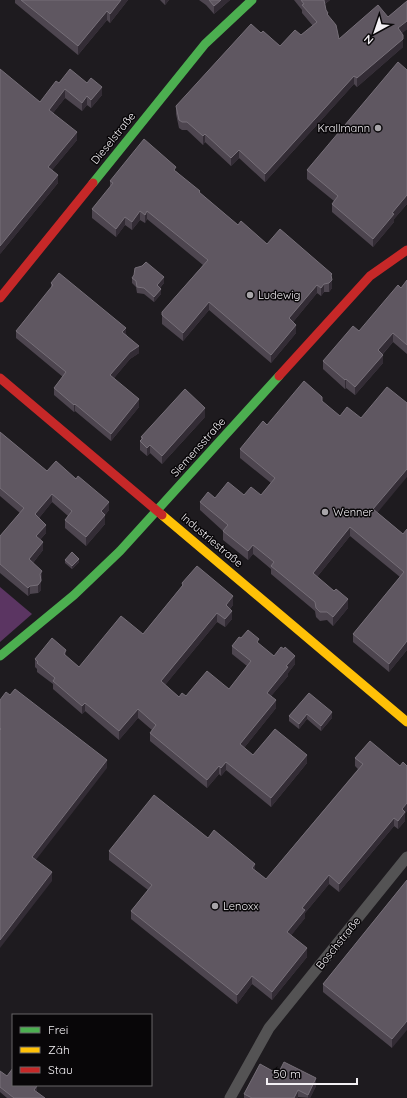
<svg xmlns="http://www.w3.org/2000/svg" width="407" height="1098" font-family="Quicksand,sans-serif">
<rect width="100%" height="100%" fill="#1e1b1f"/>
<path fill="#5b3562" d="M0,587L32,614L0,642Z"/>
<g fill="none" stroke-linecap="round" stroke-linejoin="round">
<path stroke="#545354" stroke-width="11" d="M230,1098L269,1028L407,857"/>
<path stroke="#4caf50" stroke-width="9" d="M93,183L205,44L252,0
M0,656L74,595L120,551L279,376"/>
<path stroke="#ffc107" stroke-width="9" d="M162,515L407,722"/>
<path stroke="#c62828" stroke-width="9" d="M0,298L93,183
M279,376L370,276L407,250
M0,378L162,515"/>
</g>
<path fill="#4d454f" d="M15,0H128L110,23L107,20L78,55L15,3Z
M160,0H169L165,5Z
M199,0H230L214,14L206,5Z
M294,0H330L325,4L326,10L339,39L388,17L407,1V29L402,33L403,47L357,87L354,84L265,182L239,158L231,166L205,142L203,145L187,130H182L179,128L176,114V106L261,33L280,46L301,35L313,26L302,13V10Z
M407,70V204L394,219V222L373,247L332,212V204L334,201L307,179V170Z
M59,83L102,95L91,108L87,105L82,111L65,98L53,113L77,140L52,170L58,183L0,254L40,102Z
M176,171L200,193L238,225L267,244L332,274V288L329,292H324L321,296L317,293L293,322L296,333L271,363L209,310L183,341L162,324V312L203,265L147,219L145,223L140,220L132,230L125,225L116,237L92,218V209L110,188V181Z
M132,278L164,283L160,288L161,294L154,302L144,294L137,293L136,287L132,283Z
M407,280V354L393,342L383,354V363L355,395L346,388L345,389L323,369V361L359,331L401,288Z
M51,283L126,334L139,353L130,359L114,378L139,407L111,441L75,411L74,412L54,395V388L63,377L16,338V331L51,288Z
M322,402L378,513L403,534L407,650L389,672L353,642V634L400,577L350,536L317,577L348,608L333,626L327,620L320,621L316,617L315,611L271,574V569L253,554L248,560L223,540V531L200,510V502L215,498L244,495H261L271,483L240,458V449L267,425Z
M205,417L162,464L150,453L147,456L140,450V441L141,440V437Z
M0,432L47,471L109,510L105,515V524L86,546L65,528V520L68,516L52,502L39,518L46,533L40,540L43,550L33,563L42,579L41,581V590L38,593L30,594L28,596L0,573V536L20,513L0,496Z
M65,560L79,562L72,569L65,563Z
M182,583L233,605L230,609L232,619L225,627L217,622L165,685L179,697L186,696L229,689L247,666L232,654V646L241,638L259,644L274,656L295,664L288,673V676L271,696L276,708L244,748L253,755L307,763L271,807L226,770L221,776L219,774L207,788L150,741V733L152,730L138,718L119,740L85,711L82,714L53,689V684L37,672V669L35,667V659L66,657L79,667L143,634L182,586Z
M309,693L332,718L321,731L307,719L299,729L289,721V716Z
M370,741L405,814V821L398,829L394,826L339,892L329,884L305,913V918L291,935L307,957L272,1000L252,984L237,1004L131,919V911L148,890L109,860V851L208,838L255,870L266,879L358,769L355,766V758Z
M407,880L392,1048L323,992V984Z
M0,1071L7,1076L37,1092L45,1098H7L0,1092Z
M278,1074L316,1086L310,1098L298,1097V1098H244V1094Z"/>
<path fill="#332c35" d="M121,0H128L110,23V14Z
M165,0H169L165,5Z
M221,0H230L214,14V6Z
M323,0H330L323,5Z
M107,11V20L78,55V46Z
M407,21V29L398,37V28Z
M403,39V47L357,87V78Z
M354,76V84L265,182V174Z
M102,87V95L91,108V100Z
M65,89V98L49,118V110Z
M87,96V105L82,111V103Z
M77,132V140L48,175V167Z
M205,134V142L203,145V136Z
M239,150V158L231,166V158Z
M58,175V183L0,254V246Z
M407,195V204L394,219V222L373,247V239L392,213Z
M140,211V220L132,230V222Z
M147,211V219L145,223V215Z
M125,217V225L116,237V229Z
M332,274V288L329,292V283L331,275Z
M164,277V283L157,291V285Z
M324,284V292L321,296V288Z
M317,285V293L289,327V318Z
M161,289V294L154,302V297Z
M209,302V310L183,341V333Z
M296,325V333L271,363V355Z
M126,328V335L122,332Z
M393,333V342L378,359V350Z
M139,346V353L130,359L110,383V375L130,352Z
M383,355V363L355,395V387Z
M346,379V388L345,389V380Z
M139,399V407L111,441V434Z
M75,404V411L74,412V405Z
M205,408V417L162,464V456Z
M150,445V453L147,456V448Z
M407,469V477L373,518V509Z
M52,494V502L35,523V514Z
M109,502V510L101,520V511Z
M105,515V524L86,546V537Z
M46,525V533L36,544V536Z
M350,527V536L313,582V573Z
M43,542V550L29,568V559Z
M253,545V554L248,560V551Z
M79,559V562L72,569V566Z
M42,571V579L41,581V590L38,593V585L40,574Z
M30,586V594L28,596V588Z
M233,596V605L226,614V605Z
M348,599V608L333,626V617Z
M232,611V619L225,627V619Z
M217,613V622L161,690V681Z
M407,641V650L389,672V664Z
M66,650V658L64,654Z
M295,656V664L288,673V676L267,701V693L286,666Z
M276,700V708L240,753V744Z
M85,703V711L82,714V706Z
M138,709V718L119,740V731Z
M332,712V718L321,731V726Z
M307,714V719L299,729V724Z
M307,755V763L271,807V798Z
M107,760V768L32,865V857Z
M226,762V770L221,776V768Z
M219,766V774L207,788V780Z
M407,803V811L405,814V821L398,829V821L402,809Z
M394,818V826L339,892V884Z
M255,864V873L252,868Z
M52,872V881L0,948V940Z
M329,875V884L305,913V918L287,941V932L302,908Z
M307,948V957L272,1000V992Z
M252,976V984L237,1004V995Z
M407,1021V1030L392,1048V1039Z
M316,1078V1086L310,1098H308V1095Z
M37,1086V1092L34,1090Z
M298,1090V1098H294Z"/>
<path fill="#5f5761" stroke="#766f78" d="M21,0H121L110,14L107,11L78,46Z
M209,0H221L214,6Z
M301,0H324L326,10L328,13L327,14L336,25L339,39L378,5L388,17L407,1V21L398,28L403,35V39L357,78L354,76L265,174L239,150L231,158L205,134L203,136L187,122H182L179,120L176,106L251,24L261,33L263,31L280,46L295,30L301,35L317,22L302,5L304,4Z
M398,62L407,70V195L392,213L394,214L373,239L332,204L338,196L307,170Z
M0,69L40,102L56,81L59,83L70,69L87,83L91,78L102,87L91,100L87,96L82,103L65,89L49,110L77,132L48,167L58,175L0,246Z
M144,139L176,167L174,170L200,191L199,192L238,225L241,221L267,244L280,229L332,274L331,275L332,280L329,283L324,284L321,288L317,285L289,318L296,325L271,355L209,302L183,333L162,315V312L208,260L147,211L145,215L140,211L132,222L125,217L116,229L92,209L113,183L110,181Z
M146,262L164,277L157,285L161,289L154,297L144,288L137,287L136,281L132,278L134,275L135,268L142,266Z
M59,273L126,328L122,332L139,346L130,352L110,375L139,399L111,434L75,404L74,405L54,388L66,372L16,331L53,285L51,283Z
M407,280V345L393,333L378,350L383,355L355,387L346,379L345,380L323,361L353,326L359,331L398,285L401,288Z
M304,381L322,397V401L340,416L347,407L361,418L387,387L407,403V469L373,509L403,534L407,529V641L389,664L353,634L404,572L350,527L313,573L334,591L336,589L348,599L333,617L327,612H320L316,608L315,602L271,566L274,562L253,545L248,551L223,531L228,525L200,502L208,492L215,498L228,482L244,495L251,487L261,495L275,478L240,449L263,421L267,425Z
M185,389L205,408L162,456L150,445L147,448L140,441L143,438L141,437Z
M0,432L47,471L56,461L76,479L78,476L109,502L101,511L105,515L86,537L65,520L72,511L52,494L35,514L46,525L36,536L43,542L29,559L42,571L40,574L41,581L38,585L30,586L28,588L0,564V536L24,508L0,488Z
M72,552L79,559L72,566L65,560Z
M197,566L233,596L226,605L232,611L225,619L217,613L161,681L179,697L182,693L186,696L207,671L229,689L251,661L232,646L239,637L241,638L248,630L259,639L257,642L274,656L281,647L284,649L285,647L295,656L286,666L288,667L267,693L276,700L240,744L253,755L275,729L307,755L271,798L226,762L221,768L219,766L207,780L150,733L156,725L138,709L119,731L85,703L82,706L53,681L55,678L37,663L38,662L35,659L52,638L66,650L64,654L79,667L121,616L143,634L183,585L182,583Z
M15,689L107,760L32,857L52,872L0,940V730L1,729L0,728V700L6,692L10,695Z
M309,693L332,712L321,726L307,714L299,724L289,716Z
M370,741L400,766L403,762L407,766V803L402,809L405,812L398,821L394,818L339,884L329,875L302,908L305,910L287,932L307,948L272,992L252,976L237,995L131,911L152,885L109,851L154,795L208,838L214,830L255,864L252,868L266,879L363,764L355,758Z
M407,880V1021L392,1039L323,984Z
M284,1062L316,1078L308,1095L298,1090L294,1098H252L244,1094L260,1064L278,1074Z
M13,1068V1085H35L37,1086L34,1090L45,1098H14L0,1087V1071L7,1076Z"/>
<g fill="#a8a5a9" stroke="#080608" stroke-width="1.5">
<circle cx="378" cy="128" r="4"/>
<circle cx="250" cy="295" r="4"/>
<circle cx="325" cy="512" r="4"/>
<circle cx="215" cy="906" r="4"/>
</g>
<g text-anchor="middle" stroke-width="3" stroke-linejoin="round" paint-order="stroke">
<g font-size="11" fill="#f3f0f4" stroke="#080608" text-anchor="start">
<text x="370" y="132" text-anchor="end">Krallmann</text>
<text x="258" y="299">Ludewig</text>
<text x="333" y="516">Wenner</text>
<text x="223" y="910">Lenoxx</text>
</g>
<g font-size="11" fill="#f3f0f4" stroke="#080608">
<text transform="translate(113 138) rotate(-51)" y="4">Dieselstraße</text>
<text transform="translate(198 447) rotate(-48)" y="4">Siemensstraße</text>
<text transform="translate(212 540) rotate(40)" y="4">Industriestraße</text>
<text transform="translate(338 943) rotate(-51)" y="4">Boschstraße</text>
</g>
</g>
<rect x="12" y="1014" width="140" height="72" fill="#080608" stroke="#666466"/>
<rect x="20" y="1027" width="20" height="6" fill="#4caf50" stroke="#666466"/>
<text x="48" y="1034" font-size="12" fill="#f3f0f4">Frei</text>
<rect x="20" y="1047" width="20" height="6" fill="#ffc107" stroke="#666466"/>
<text x="48" y="1054" font-size="12" fill="#f3f0f4">Zäh</text>
<rect x="20" y="1067" width="20" height="6" fill="#c62828" stroke="#666466"/>
<text x="48" y="1074" font-size="12" fill="#f3f0f4">Stau</text>
<g transform="translate(375 32) rotate(220)" stroke="#080608" stroke-width="3" paint-order="stroke">
<path d="M0-3L7 15L0 10L-7 15Z" fill="#f3f0f4"/>
<text y="-6" font-size="11" font-weight="bold" text-anchor="middle" fill="#f3f0f4">N</text>
</g>
<path d="M267 1078v6h90v-6" fill="none" stroke="#f3f0f4" stroke-width="2"/>
<text x="273" y="1078" font-size="12" fill="#f3f0f4" stroke="#080608" stroke-width="3" paint-order="stroke">50 m</text>
</svg>
